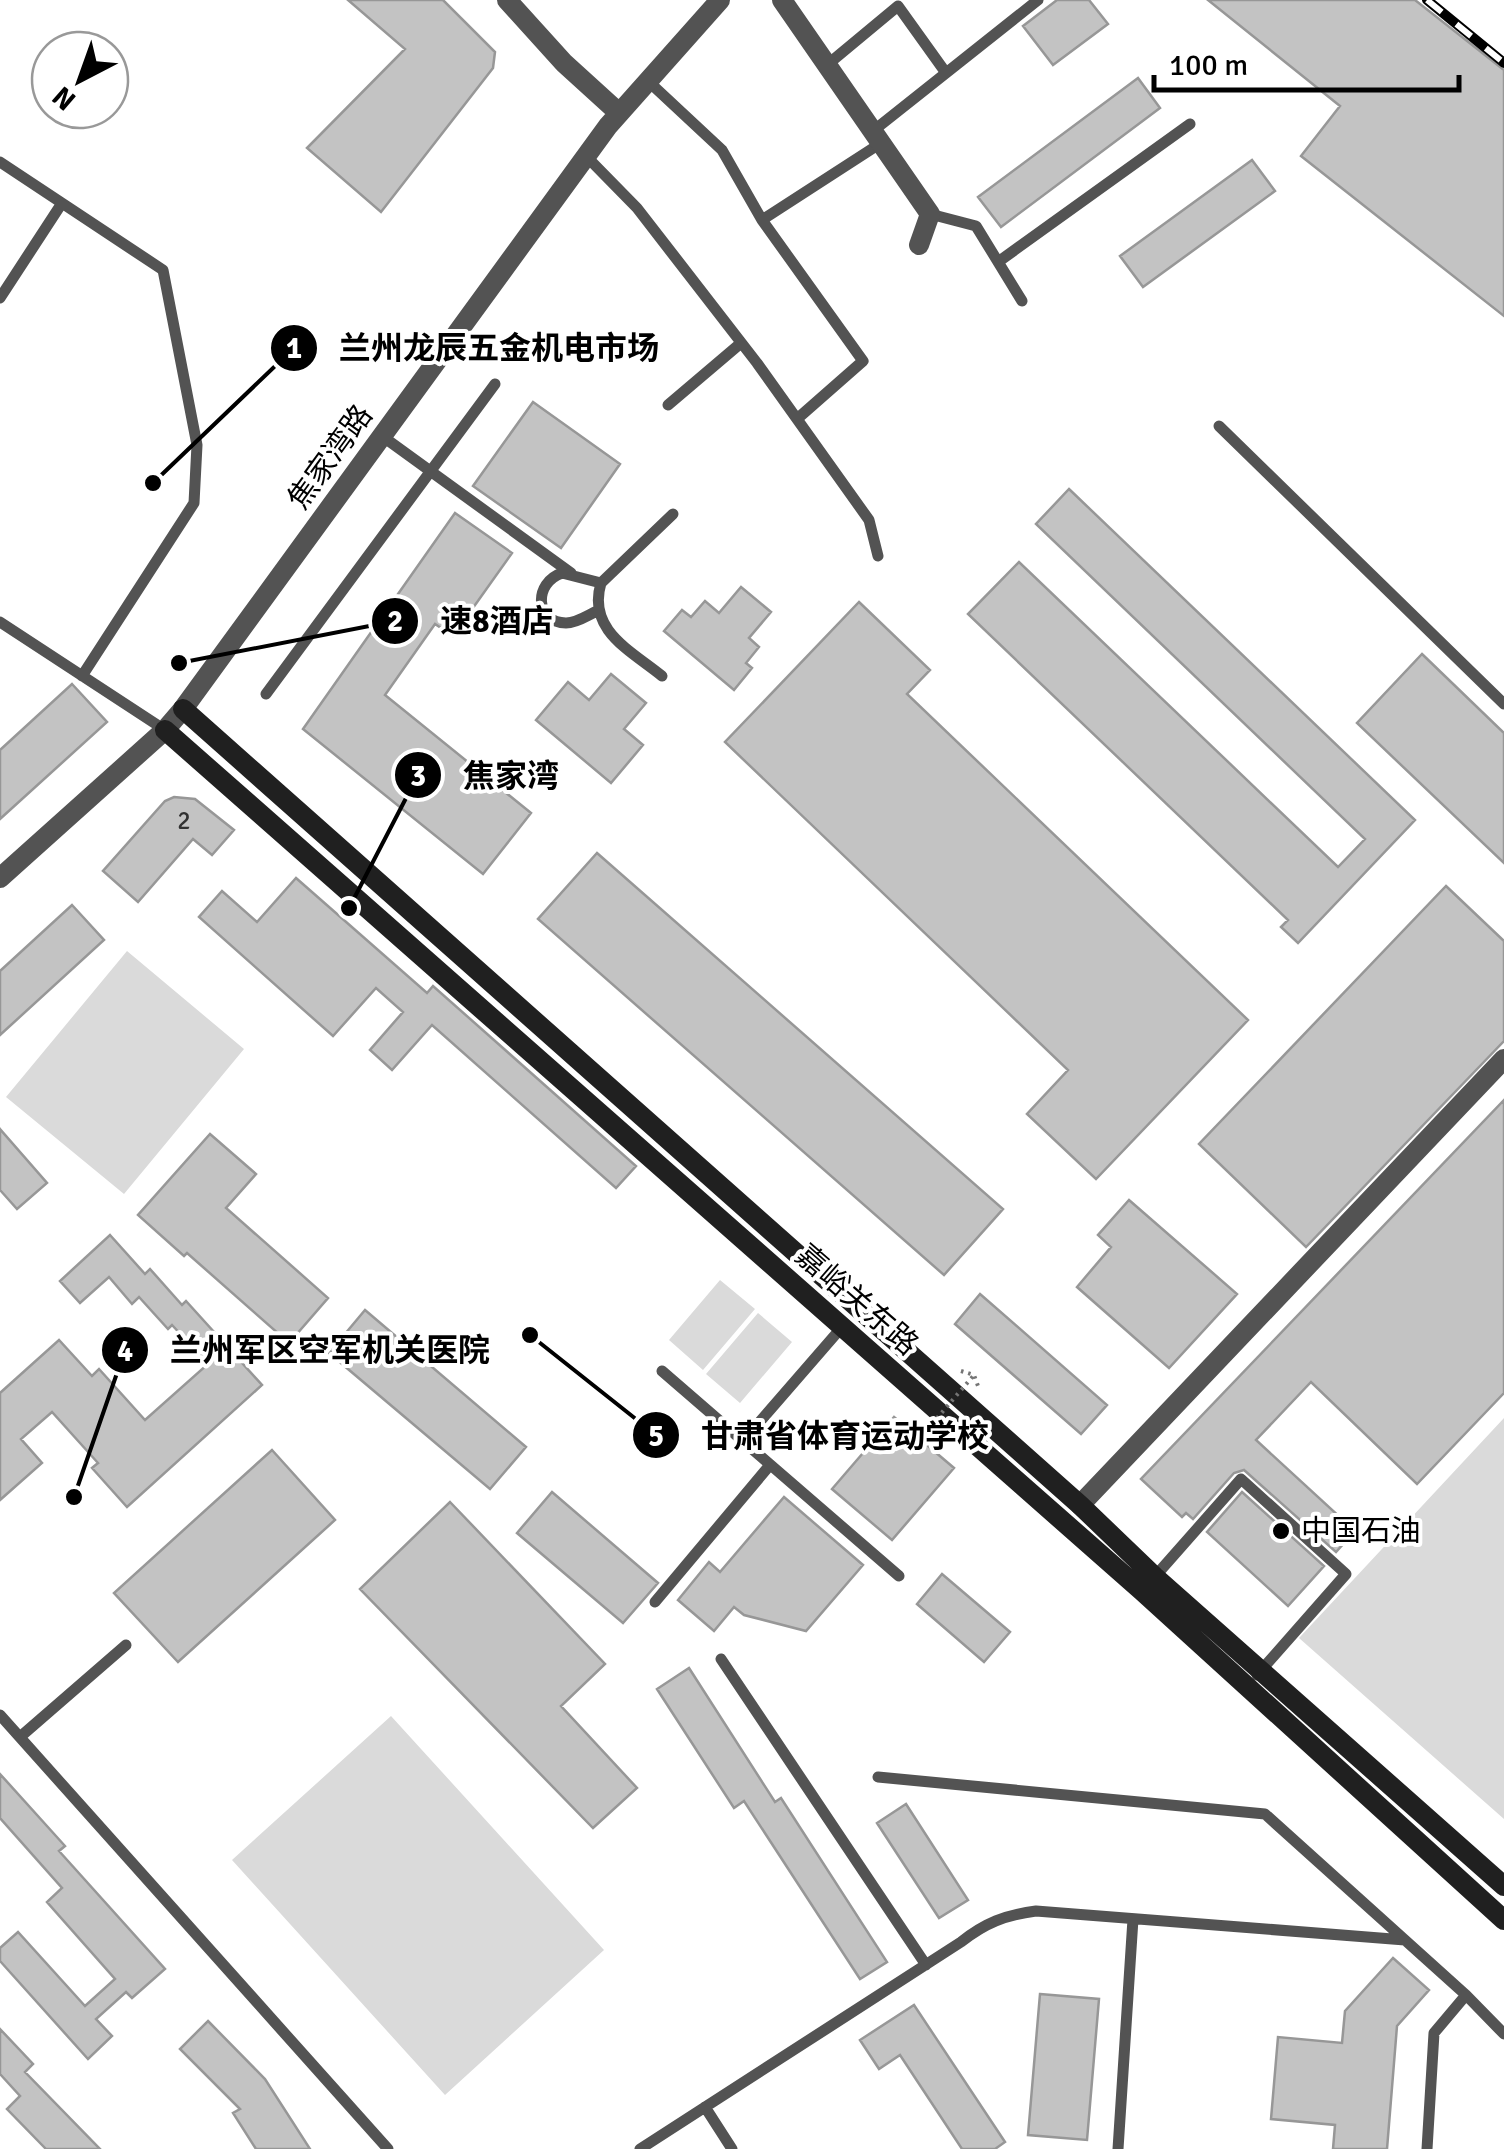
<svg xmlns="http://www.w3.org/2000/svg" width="1504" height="2149" font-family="Signika,'Noto Sans SC',sans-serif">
<rect width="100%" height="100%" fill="#fff"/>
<path fill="#dadada" d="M127,951L244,1049L124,1194L6,1097Z
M720,1280L755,1309L703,1370L669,1340Z
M758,1313L792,1342L740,1403L706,1374Z
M1504,1418V1819L1299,1638Z
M391,1716L604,1950L445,2095L232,1860Z"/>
<path fill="#c3c3c3" stroke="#979797" stroke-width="2.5" d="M348,0H443L495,52L493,68L381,212L307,148L405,49Z
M1057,0H1089L1108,24L1053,65L1023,26Z
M1208,0H1415L1504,70V316L1301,156L1340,106Z
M1138,78L1160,108L1001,227L978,197Z
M1252,160L1275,191L1143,287L1120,256Z
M533,402L620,464L561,548L473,486Z
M1069,489L1415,820L1298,943L1281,927L1288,920L968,614L1019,562L1338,867L1365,839L1036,524Z
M455,513L512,553L453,636L435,624L385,695L531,813L483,874L303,729Z
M741,587L771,612L749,638L759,647L746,663L752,668L734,690L664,631L682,610L691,617L705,601L719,613Z
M859,602L930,670L907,694L1248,1020L1096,1179L1027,1114L1068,1070L725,742Z
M1422,654L1504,733V863L1357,723Z
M611,674L646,703L624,729L643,745L611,783L536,720L568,682L589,700Z
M72,684L107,722L0,819V750Z
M174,797L195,799L234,830L212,855L193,839L138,902L103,871L165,801Z
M597,853L1003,1209L944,1275L538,919Z
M296,878L427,993L433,986L636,1166L616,1188L432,1025L392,1070L370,1050L403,1012L376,988L333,1036L199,917L222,891L257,922Z
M1446,886L1504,941V1041L1306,1247L1199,1144Z
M72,905L104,940L0,1035V971Z
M1504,1100V1393L1417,1484L1311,1382L1256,1440L1355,1531L1336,1552L1244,1470L1234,1473L1193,1519L1186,1513L1182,1517L1141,1479Z
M0,1129L47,1183L17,1209L0,1190Z
M210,1134L256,1174L226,1208L328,1298L289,1343L187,1253L184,1256L138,1215Z
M1129,1200L1237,1294L1169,1368L1077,1287L1111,1247L1098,1235Z
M110,1235L145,1274L150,1269L182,1305L186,1301L262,1385L127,1507L92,1468L98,1463L52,1412L21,1439L42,1463L0,1500V1393L59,1340L92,1376L99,1369L145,1420L208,1364L172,1325L168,1329L139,1297L132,1304L109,1277L80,1303L60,1281Z
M980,1294L1107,1405L1081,1434L955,1324Z
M365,1310L526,1447L490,1489L329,1353Z
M894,1417L954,1468L892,1540L832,1489Z
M272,1450L335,1520L178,1662L114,1593Z
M552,1492L658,1583L623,1623L517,1533Z
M1242,1492L1324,1566L1288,1606L1207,1532Z
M784,1497L863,1565L806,1631L744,1615L734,1607L714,1631L678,1600L709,1562L720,1572Z
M450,1502L605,1664L561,1706L637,1788L593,1828L360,1589Z
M942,1574L1010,1632L984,1662L917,1604Z
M689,1668L775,1802L781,1798L887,1962L860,1979L744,1801L734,1808L657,1689Z
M0,1774L65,1846L59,1851L165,1969L132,1998L126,1992L96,2019L112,2036L88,2059L0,1961V1948L18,1932L85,2006L115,1979L47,1902L62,1888L0,1818Z
M906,1804L968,1900L939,1918L877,1823Z
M1393,1958L1429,1990L1397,2026L1387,2149H1333L1335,2125L1271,2119L1278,2037L1342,2043L1345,2011Z
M1040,1994L1099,1999L1087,2140L1028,2135Z
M914,2005L1005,2142L995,2149H962L900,2055L879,2069L860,2040Z
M208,2021L265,2079L310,2149H256L233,2113L240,2109L180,2049Z
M0,2029L33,2064L25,2072L100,2149H46L7,2109L20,2096L0,2074Z"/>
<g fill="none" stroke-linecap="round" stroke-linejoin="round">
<path stroke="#757575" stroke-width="4" stroke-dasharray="2.5 5" stroke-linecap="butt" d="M961,1371L974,1375L978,1386"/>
<path stroke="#535353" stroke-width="11" d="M827,65L898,6L946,73
M648,81L722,150L762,220L863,361L797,419
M873,131L1038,0
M586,156L637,208L757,363L869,520L878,556
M0,162L163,270L197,445L194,503L82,676
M930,214L976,226L1022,301
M762,220L881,143
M998,262L1190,124
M0,298L62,203
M668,405L741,343
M1219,426L1504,704
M382,436L571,573
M597,611C588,615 577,623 566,623C535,623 533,583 562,573L601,583
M0,622L165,730
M662,676C630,650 587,630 601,583L673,514
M266,694L495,384
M662,1371L899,1576
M743,1441L842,1327
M1151,1581L1241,1479L1346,1574L1257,1675
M655,1602L770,1465
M721,1659L926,1965
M0,1715L388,2149
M20,1737L126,1645
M878,1777L1265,1814L1466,1995L1504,2034
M705,2107L732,2149
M640,2149L961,1942C985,1923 1005,1915 1036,1911L1405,1940
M1118,2149L1133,1919
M1427,2149L1434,2033L1466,1995"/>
<path stroke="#535353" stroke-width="20" d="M507,0L564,63L619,113
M782,0L930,214L919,245
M183,709L608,126L720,0
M1080,1505L1504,1059"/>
<path stroke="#535353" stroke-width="20" d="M0,878L165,730L183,709"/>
<path stroke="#202020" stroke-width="20" d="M183,709L1080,1505L1155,1577L1504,1886
M165,730L1142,1591L1504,1920"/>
<defs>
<path id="rail" d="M1427,0L1504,63"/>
</defs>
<use href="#rail" stroke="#000" stroke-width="10"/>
<use href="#rail" stroke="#fff" stroke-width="6" stroke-dasharray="19" stroke-linecap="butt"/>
<path stroke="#757575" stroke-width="4" stroke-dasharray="2.5 5" stroke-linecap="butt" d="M932,1424L974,1375"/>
</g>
<circle fill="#000" stroke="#fff" stroke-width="4" cx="1281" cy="1531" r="10"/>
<g text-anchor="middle" stroke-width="8" stroke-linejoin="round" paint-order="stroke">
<g font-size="25" fill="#313131">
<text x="184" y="829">2</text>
</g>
<g font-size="30" fill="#000" stroke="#fff">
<text transform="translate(330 457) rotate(-54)" y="10">焦家湾路</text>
<text transform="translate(857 1300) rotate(41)" y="10">嘉峪关东路</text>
</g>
<g font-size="30" fill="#000" stroke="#fff" text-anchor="start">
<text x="1301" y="1541">中国石油</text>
</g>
</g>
<path fill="none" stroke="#000" stroke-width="4" d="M153 483L294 348M179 663L395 621M349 908L418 775M74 1497L125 1350M530 1335L656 1435"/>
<g fill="#000" stroke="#fff" stroke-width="4">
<circle cx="153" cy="483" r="10"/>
<circle cx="179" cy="663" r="10"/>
<circle cx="349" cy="908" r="10"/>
<circle cx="74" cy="1497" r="10"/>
<circle cx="530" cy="1335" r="10"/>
<circle cx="294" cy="348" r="25"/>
<circle cx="395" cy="621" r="25"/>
<circle cx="418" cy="775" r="25"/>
<circle cx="125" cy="1350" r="25"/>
<circle cx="656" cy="1435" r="25"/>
</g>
<g font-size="30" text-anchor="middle" font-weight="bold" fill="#fff">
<text x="294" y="358">1</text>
<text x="395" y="631">2</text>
<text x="418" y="786">3</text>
<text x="125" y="1361">4</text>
<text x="656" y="1446">5</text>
</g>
<g font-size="32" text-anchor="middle" font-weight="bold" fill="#000" stroke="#fff" stroke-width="8" stroke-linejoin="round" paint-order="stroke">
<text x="499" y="359">兰州龙辰五金机电市场</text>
<text x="497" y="632">速8酒店</text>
<text x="511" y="787">焦家湾</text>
<text x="330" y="1361">兰州军区空军机关医院</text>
<text x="845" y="1447">甘肃省体育运动学校</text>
</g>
<g transform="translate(80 80) rotate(221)"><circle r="48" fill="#ffffff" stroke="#999999" stroke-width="2.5"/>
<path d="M0-8L18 38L0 25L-18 38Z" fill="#000000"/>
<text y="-15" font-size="28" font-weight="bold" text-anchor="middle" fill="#000000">N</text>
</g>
<path d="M1154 75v15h305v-15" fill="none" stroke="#000000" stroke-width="5"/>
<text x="1169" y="75" font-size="30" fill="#000000" stroke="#ffffff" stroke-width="8" paint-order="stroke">100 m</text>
</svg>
